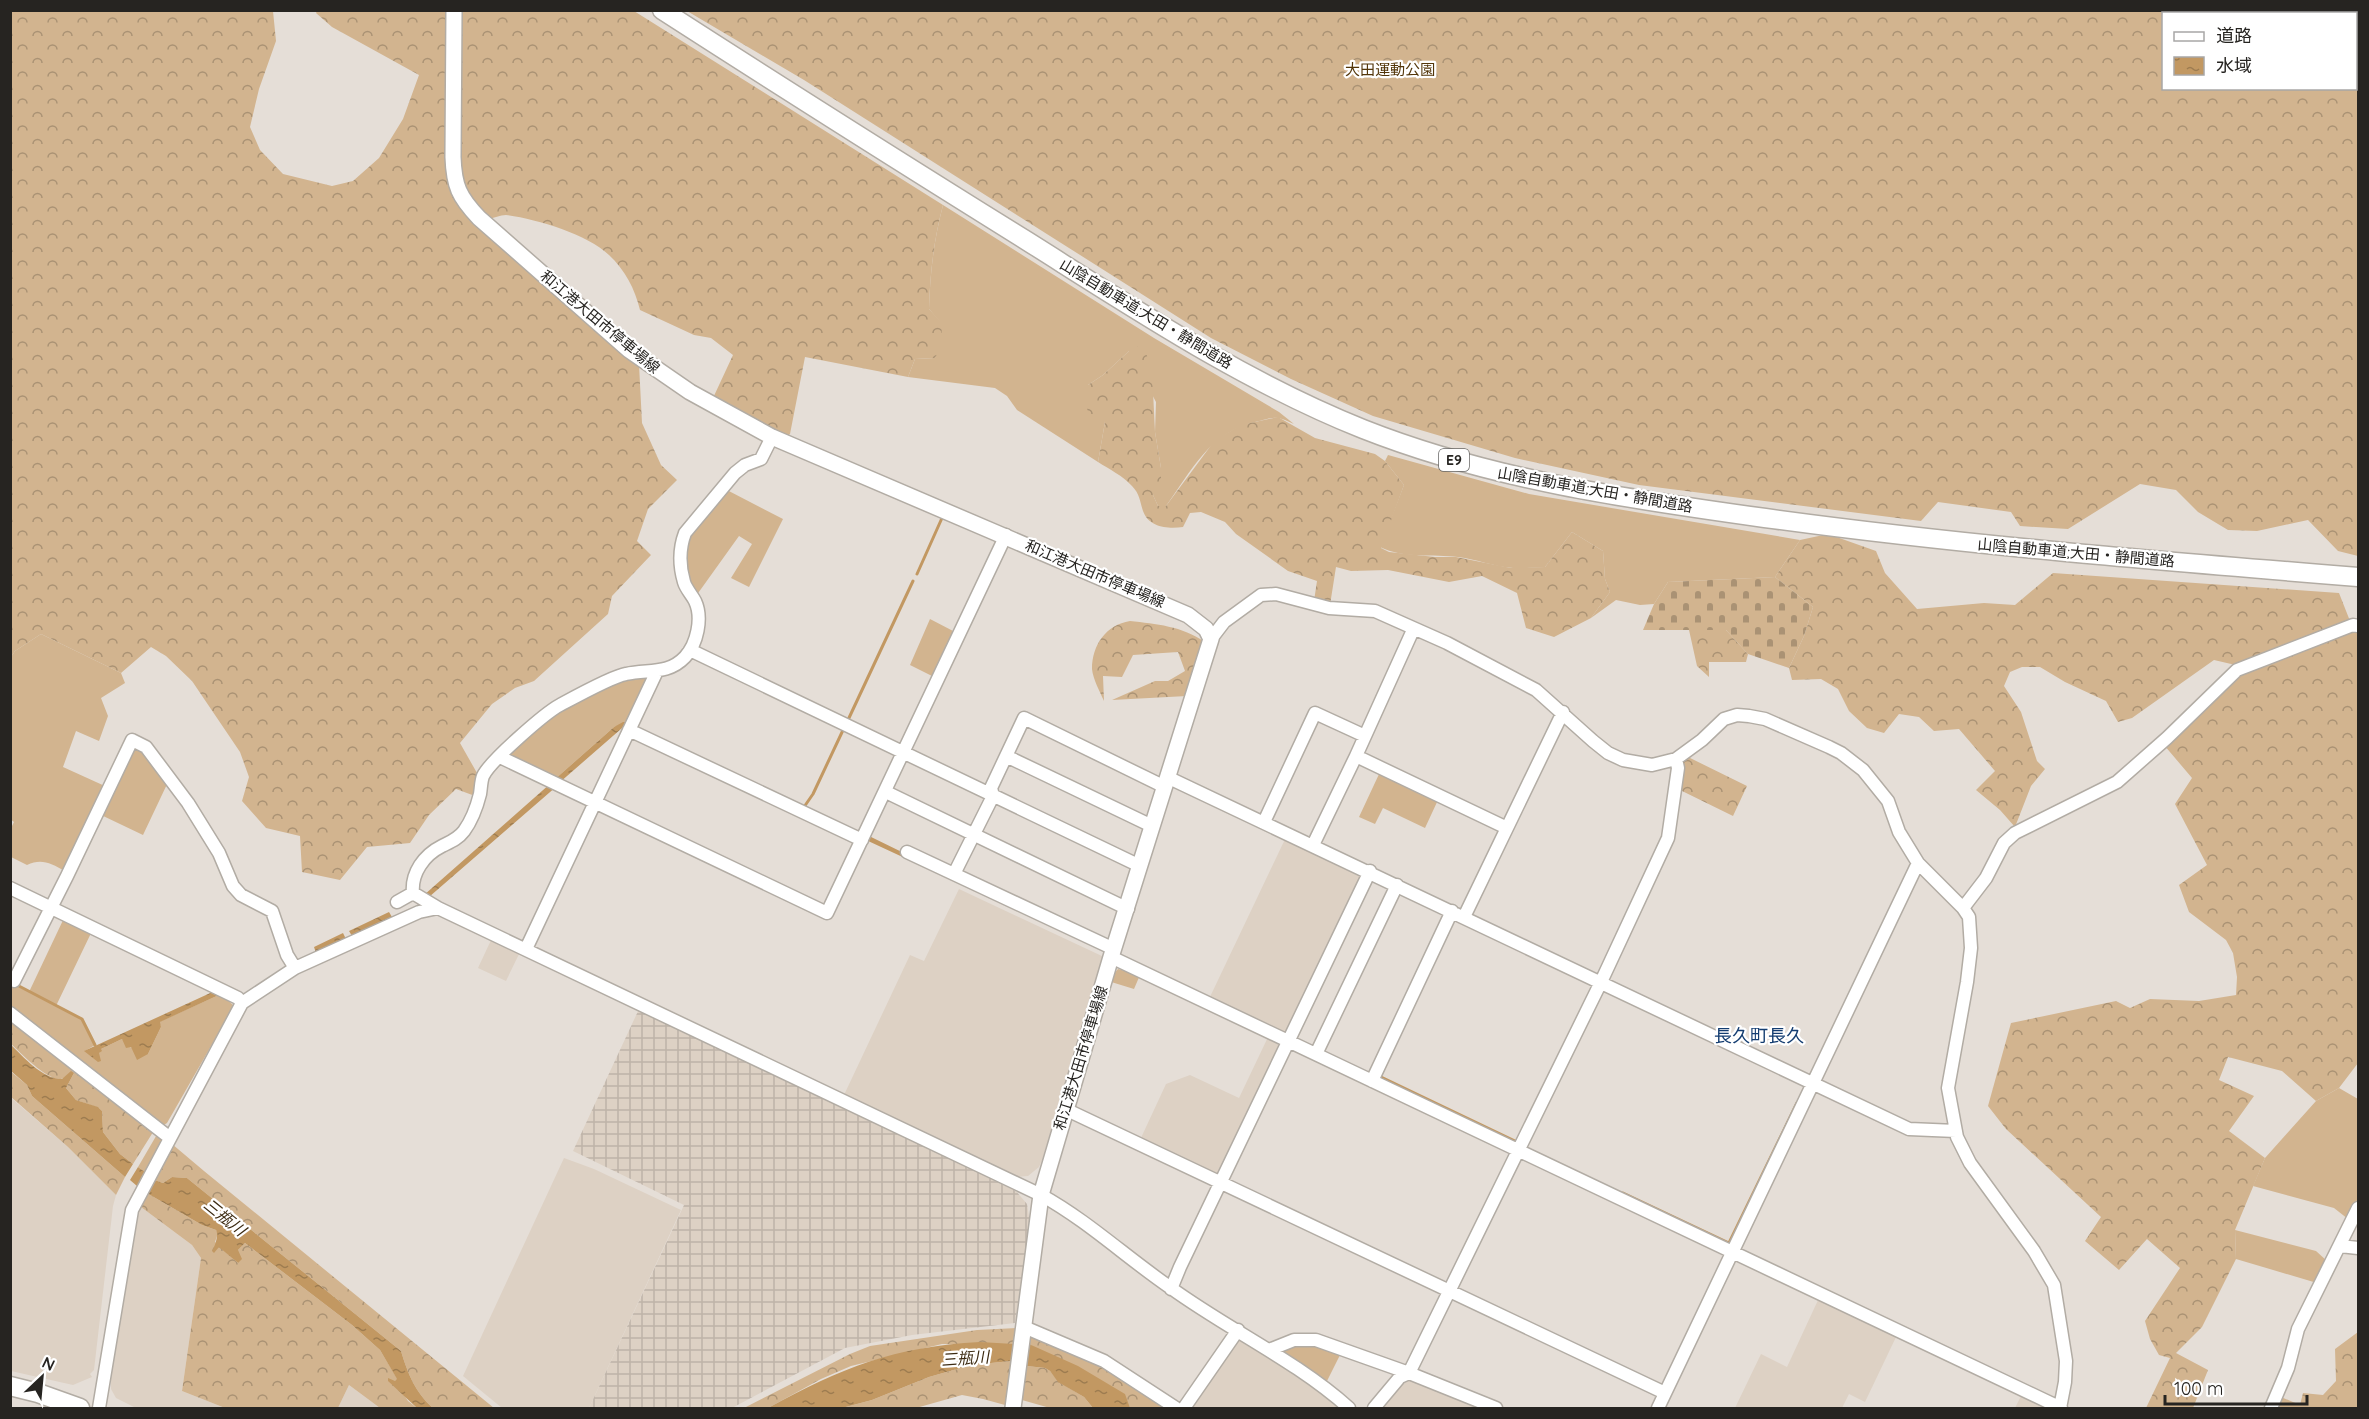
<svg xmlns="http://www.w3.org/2000/svg" width="2369" height="1419" font-family="Quicksand,'Noto Sans JP',sans-serif">
<defs>
<pattern id="industrial-grid" width="8" height="8" patternUnits="userSpaceOnUse" patternTransform="scale(1.5)"><rect width="8" height="8" fill="#ddd1c4"/><path d="M0 4h8M4 0v8" fill="none" stroke="#beb3a8"/></pattern>
<pattern id="forest-crowns" width="20" height="18" patternUnits="userSpaceOnUse" patternTransform="scale(1.5)"><rect width="20" height="18" fill="#d2b48f"/><path d="M2 6a3 3 0 1 1 6 0M12 15a3 3 0 1 1 6 0" fill="none" stroke="#aa9274"/></pattern>
<pattern id="cemetery-stones" width="16" height="16" patternUnits="userSpaceOnUse" patternTransform="scale(1.5)"><rect width="16" height="16" fill="#d2b48f"/><path d="M2 7V4a2 2 0 0 1 4 0v3zM10 15v-3a2 2 0 0 1 4 0v3z" fill="#aa9274"/></pattern>
<pattern id="water-ripples" width="26" height="14" patternUnits="userSpaceOnUse" patternTransform="scale(1.5)"><rect width="26" height="14" fill="#c29862"/><path d="M2 4q2-2 4 0t4 0M15 11q2-2 4 0t4 0" fill="none" stroke="#9d7c50"/></pattern>
</defs>
<rect width="100%" height="100%" fill="#e5ded7"/>
<path fill="#ddd1c4" d="M1287,835L1365,873L1287,1037L1209,999Z
M959,889L1104,957L1042,1160L1039,1167L1028,1176L1015,1177L876,1111L861,1102L844,1095L910,955L924,961Z
M492,938L520,952L506,981L478,968Z
M1269,1035L1285,1044L1221,1177L1140,1140L1166,1084L1190,1075L1239,1098Z
M10,1097L68,1147L116,1195L113,1206L94,1370L90,1374L92,1377L73,1385L11,1371Z
M564,1158L594,1169L681,1210L589,1408H502L463,1376Z
M141,1207L192,1245L201,1258L182,1391L225,1408H136L116,1398L111,1389V1376L126,1266L134,1226Z
M1819,1298L1897,1335L1865,1402L1849,1394L1842,1408H1735L1761,1354L1787,1367Z
M1237,1339H1241L1311,1381L1346,1408H1187Z
M1409,1377L1482,1408H1378L1388,1394Z
M349,1385L380,1408H338Z
M2022,1394L2052,1408H2015Z"/>
<path fill="url(#industrial-grid)" d="M639,1009L1016,1191L1027,1204L1030,1223L1015,1323L912,1335L845,1348L732,1408H589L684,1205L573,1151Z"/>
<path fill="#d2b48f" d="M943,205L1154,338L1279,412L1294,424C1275,415 1275,417 1255,422C1209,433 1192,470 1166,506H1158L1153,495L1161,468L1155,432L1156,402L1129,351L1103,375L1088,385L1105,422L1098,462L1017,410L1007,396L995,388L908,377L915,359L935,358L941,323L929,309C930,273 934,239 943,205Z
M1388,455L1529,494L1800,540L1775,577L1668,582L1654,604L1640,605L1616,600L1591,618L1610,592L1605,579L1603,551L1572,532L1545,567C1535,567 1523,569 1513,568C1495,567 1476,559 1458,557C1433,554 1404,559 1380,547L1404,485L1385,461Z
M725,489L783,519L749,587L731,578L752,544L739,536L696,596C672,542 690,530 725,489Z
M930,619L955,632L936,678L910,665Z
M41,634L121,673L125,683L101,698L108,716L99,741L76,731L63,767L107,787L65,871C51,863 41,858 27,865L11,857L10,830L14,822L10,819L11,657L15,651Z
M640,677L650,678L629,722L614,727L554,780L507,756L561,710L627,679Z
M135,743L169,780L143,835L99,814Z
M1380,772L1438,800L1425,828L1383,808L1375,824L1359,817Z
M65,916L93,929L56,1006L82,1019L95,1045L85,1051L99,1053L101,1049L122,1039L130,1047L148,1054L161,1027L159,1022L221,994L234,1006L167,1123L161,1127L11,1009L10,983L29,992Z
M1118,969L1140,975L1134,989L1108,981Z
M2339,1088L2358,1099V1198L2348,1219L2334,1208L2253,1186L2265,1158L2316,1101Z
M159,1131L165,1136L145,1172L138,1167Z
M2235,1230L2316,1251L2327,1261L2317,1283L2236,1259Z
M1307,1342L1340,1355L1325,1385L1277,1351Z"/>
<path fill="url(#forest-crowns)" fill-rule="evenodd" d="M11,11H273L276,41L259,89L250,127L260,150L283,174L332,186L353,181L379,158L403,119L419,75L332,27L316,13L317,11H449V182L639,364L642,423L661,465L677,480L648,509L637,541L651,555L612,596L608,614L534,681L515,688L492,704L460,743L477,773L475,796L456,789L429,815L410,843L367,847L340,880L302,872L300,836L266,828L242,801L249,777L240,752L192,681L166,656L151,647L121,673L41,634L15,651L11,657Z
M459,11H634L943,205C934,239 930,273 929,309L942,323L941,346L935,358L915,359L908,377L805,357L790,434L786,437L713,398L733,355L711,338L694,335L640,310C635,289 625,270 609,255C587,234 536,219 506,215C500,215 494,218 488,219L470,200L461,184L458,106Z
M687,11H2358V556L2338,551L2308,520L2257,531L2228,530L2198,512L2176,490L2140,484L2068,529L2020,526L2011,512L1938,502L1921,521L1639,485L1515,458L1373,416L1291,379L1211,338L804,80ZM2164,14H2356V88H2164Z
M1143,344L1152,371L1155,432L1161,468V486L1153,495L1158,506H1166L1215,440L1241,425L1278,417L1315,438L1375,454L1385,461L1404,485L1381,548L1389,552L1435,557H1456L1511,568L1545,567L1572,532L1603,551L1605,579L1610,592L1591,618L1554,637L1526,628L1517,593L1482,576L1449,582L1388,570L1351,571L1336,567L1330,605L1314,601L1317,581L1288,571L1236,534L1225,522L1201,512L1190,513L1183,527C1169,529 1149,528 1143,511C1140,502 1140,494 1132,486C1123,476 1109,469 1098,462L1105,422L1090,419L1083,394L1088,385L1103,375L1129,351Z
M1828,534L1876,551L1885,573L1917,609L1984,603L2015,605L2053,573L2339,593L2350,621L2244,667L2214,660L2132,718L2118,722L2106,701L2065,682L2040,667H2022L2010,672L2004,686L2021,712L2037,761L2045,769L2031,786L2015,827L2000,810L1976,790L1995,771L1959,729L1934,731L1919,717L1899,714L1884,733L1867,728L1849,711L1838,689L1821,679L1792,680L1789,668L1804,636L1813,607L1775,577L1800,540Z
M1130,621C1156,624 1182,626 1205,642L1187,696L1112,700L1155,681H1168L1185,671L1178,652L1133,655L1122,677L1103,676L1104,701C1100,692 1093,679 1092,669C1092,645 1106,625 1130,621Z
M1689,630H1726L1748,654L1746,662H1709V677L1697,666Z
M2351,630L2358,631V1063L2339,1088L2316,1101L2282,1071L2228,1057L2219,1080L2254,1096L2229,1131L2265,1158L2235,1230L2236,1259L2202,1327L2176,1353L2208,1370L2193,1408H2146L2170,1358L2159,1355L2150,1339L2145,1321L2180,1268L2147,1239L2119,1270L2085,1241L2101,1217L2006,1129L1988,1106L2011,1023L2116,1001L2130,1008L2150,999L2199,1001L2236,995L2237,977L2233,953L2226,940L2189,912L2179,885L2207,865L2175,804L2192,778L2164,745L2239,674Z
M1686,756L1747,786L1733,816L1678,789L1682,763Z
M10,1015L155,1129L133,1164L120,1154L103,1132L102,1111L99,1108L76,1100L66,1088L74,1073C70,1075 65,1078 61,1079C46,1080 21,1053 11,1044Z
M10,1071L27,1085L32,1096L125,1177L116,1195L68,1147L11,1097Z
M172,1144L204,1171L494,1408H433C415,1392 408,1374 401,1351L187,1178L172,1177L163,1183L152,1179Z
M145,1192L202,1225L216,1230L218,1233L215,1242L238,1263V1250L245,1243L352,1325L380,1350L398,1380L395,1381L408,1401L417,1408H380L349,1385L338,1408H225L182,1391L201,1258L192,1245L141,1207Z
M1017,1328L1014,1344H942L851,1366L821,1379L768,1408H744L850,1354L870,1346L977,1330Z
M2358,1332V1408H2275L2281,1397L2300,1405L2303,1393L2323,1395L2336,1381L2335,1349Z
M1030,1334L1113,1370L1172,1408H1130L1126,1402L1029,1344Z
M1011,1361L1005,1405L983,1399L962,1395L916,1408H842L872,1400L929,1377L971,1365Z
M1027,1366L1045,1368L1050,1371L1059,1382L1084,1397L1093,1408H1050L1022,1400Z"/>
<path fill="url(#cemetery-stones)" d="M1775,577L1813,607L1804,636L1789,668L1748,654L1726,630H1643L1654,604L1668,582Z"/>
<path fill="url(#water-ripples)" d="M623,722H629L559,783L554,780L614,727Z
M551,783L557,786L429,897L424,895Z
M867,835L951,876L950,879L866,840Z
M389,912L392,917L352,936L349,931Z
M343,933L346,939L316,953L314,947Z
M219,989L221,994L160,1022L161,1027L148,1054L137,1060L131,1047L126,1048L122,1039L101,1049L102,1051L99,1053L101,1061L98,1062L84,1051Z
M10,1044C24,1057 42,1079 62,1079L71,1071L74,1073L66,1088L76,1100L98,1107L102,1111L103,1132L120,1154L133,1164L125,1177L32,1096L27,1085L11,1071Z
M138,1167L145,1172L137,1186L130,1180Z
M172,1177L187,1178L401,1351C408,1374 415,1392 433,1408H417L388,1381V1378L395,1381L397,1379L380,1350L352,1325L245,1243L238,1250L242,1259L238,1263L219,1247L214,1253L212,1251C215,1246 219,1235 216,1230L202,1225L145,1192L152,1179L163,1183Z
M980,1342L1014,1344L1011,1361L971,1365L929,1377L872,1400L842,1408H768C844,1367 892,1347 980,1342Z
M1029,1344L1078,1366L1125,1394L1130,1408H1093L1084,1397L1058,1382L1050,1371L1045,1368L1027,1366Z"/>
<g fill="none" stroke-linecap="round" stroke-linejoin="round">
<path stroke="#c29862" stroke-width="3" d="M917,574L942,518
M848,720L913,581
M804,807L813,794L844,728
M17,985L82,1019L95,1045
M1381,1077L1515,1141
M1623,1193L1729,1243L1797,1103"/>
<defs>
<path id="minor" d="M1211,639L1224,622L1261,595L1276,594L1329,608L1375,611L1447,643L1536,690L1593,741L1608,753L1623,760L1652,765L1676,759L1702,740L1724,719L1737,715L1749,716L1765,719L1829,747L1841,753L1863,770L1888,801L1899,832L1918,863L1963,908L1969,917L1971,948L1967,982L1948,1088L1957,1137L1970,1163L2034,1251L2054,1285L2066,1361L2065,1382L2060,1408
M690,650L1140,866
M629,730L862,840
M1006,756L1152,826
M1356,756L1413,630
M500,757L827,913L1006,535
M1167,777L1909,1129L1956,1131
M888,793L1128,909
M1264,822L1315,713L1365,736
M1313,845L1356,756L1507,828
M907,852L1114,949
M954,874L993,796L991,788L1024,718L1165,787
M10,888L238,998L242,1003
M413,893L438,908L1041,1195C1088,1221 1127,1258 1171,1288C1229,1330 1295,1360 1349,1408
M413,893C411,873 424,855 442,846C450,842 458,839 464,831C472,820 477,806 480,794C481,788 481,781 483,776C490,761 545,713 560,705C573,698 613,676 626,674C648,669 668,675 685,657C697,644 703,618 695,601C692,595 686,589 684,582C679,565 679,549 685,533L735,473L745,465L761,459L772,437
M397,902L413,893
M1963,908L1986,878L2004,843L2015,833L2117,782L2167,738L2237,670L2353,625L2358,626
M1464,917L1563,712
M526,949L657,671
M1111,957L2061,1408
M14,981L67,876L132,740L146,747L188,803L219,853L233,886L241,895L272,911L287,955L295,968
M10,1013L170,1138
M1316,1054L1397,885
M1372,1081L1452,911
M1065,1109L1665,1393
M2340,1246L2358,1248
M1171,1289L1180,1267L1370,871
M1024,1327L1104,1361L1176,1408
M1269,1350L1294,1340H1316L1409,1373L1496,1408
M99,1408L132,1210L242,1003L295,968L419,912L438,908
M1184,1408L1238,1330
M1374,1408L1400,1377L1409,1373L1601,982L1668,838L1678,768L1676,759
M1658,1408L1918,863
M2271,1408L2288,1368L2298,1329L2358,1208"/>
<path id="major" d="M454,10L453,157C454,186 459,197 479,218L629,350L690,392L772,437L1188,615L1206,629L1211,639L1111,957L1041,1195L1013,1408"/>
<path id="highway" d="M662,10C783,88 905,165 1027,241C1135,309 1243,381 1363,429C1492,480 1628,499 1765,518C1962,545 2160,561 2358,577
M10,1386L38,1393L80,1408"/>
</defs>
<use href="#minor" stroke="#b2aca4" stroke-width="15"/>
<use href="#major" stroke="#b2aca4" stroke-width="18"/>
<use href="#highway" stroke="#b2aca4" stroke-width="21"/>
<use href="#minor" stroke="#fff" stroke-width="12"/>
<use href="#major" stroke="#fff" stroke-width="15"/>
<use href="#highway" stroke="#fff" stroke-width="18"/>
</g>
<g text-anchor="middle" stroke-width="4.5" stroke-linejoin="round" paint-order="stroke">
<rect fill="#fff" stroke="#676664" stroke-width="1.5" x="1439" y="449" width="30" height="22" rx="4.5"/>
<g font-size="14" font-weight="bold" fill="#262421">
<text x="1454" y="465">E9</text>
</g>
<g font-size="15" fill="#53360a" stroke="#fff">
<text x="1390" y="75">大田運動公園</text>
</g>
<g font-size="15" fill="#262421" stroke="#fff">
<text transform="translate(1146 314) rotate(31)" y="5">山陰自動車道;大田・静間道路</text>
<text transform="translate(600 322) rotate(40)" y="5">和江港大田市停車場線</text>
<text transform="translate(1595 490) rotate(10)" y="5">山陰自動車道;大田・静間道路</text>
<text transform="translate(2076 553) rotate(5)" y="5">山陰自動車道;大田・静間道路</text>
<text transform="translate(1095 574) rotate(23)" y="5">和江港大田市停車場線</text>
<text transform="translate(1081 1058) rotate(-73)" y="5">和江港大田市停車場線</text>
</g>
<g font-size="16" font-style="italic" fill="#3c2a11" stroke="#fff">
<text transform="translate(225 1217) rotate(39)" y="6">三瓶川</text>
<text transform="translate(965 1358) rotate(-4)" y="6">三瓶川</text>
</g>
<g font-size="18" fill="#143d71" stroke="#fff">
<text x="1759" y="1042">長久町長久</text>
</g>
</g>
<rect width="2369" height="1419" fill="none" stroke="#262421" stroke-width="24"/>
<rect x="2162" y="12" width="195" height="78" fill="#ffffff" stroke="#a8a7a6" stroke-width="1.5"/>
<rect x="2174" y="32" width="30" height="9" fill="#ffffff" stroke="#a8a7a6" stroke-width="1.5"/>
<text x="2216" y="42" font-size="18" fill="#262421">道路</text>
<rect x="2174" y="57" width="30" height="18" fill="url(#water-ripples)" stroke="#a8a7a6" stroke-width="1.5"/>
<text x="2216" y="72" font-size="18" fill="#262421">水域</text>
<g transform="translate(42 1377) rotate(26)" stroke="#ffffff" stroke-width="4.5" paint-order="stroke">
<path d="M0-4.5L10 22L0 15L-10 22Z" fill="#262421"/>
<text y="-9" font-size="16" font-weight="bold" text-anchor="middle" fill="#262421">N</text>
</g>
<path d="M2165 1395v9h142v-9" fill="none" stroke="#262421" stroke-width="3"/>
<text x="2174" y="1395" font-size="18" fill="#262421" stroke="#ffffff" stroke-width="4.5" paint-order="stroke">100 m</text>
</svg>
